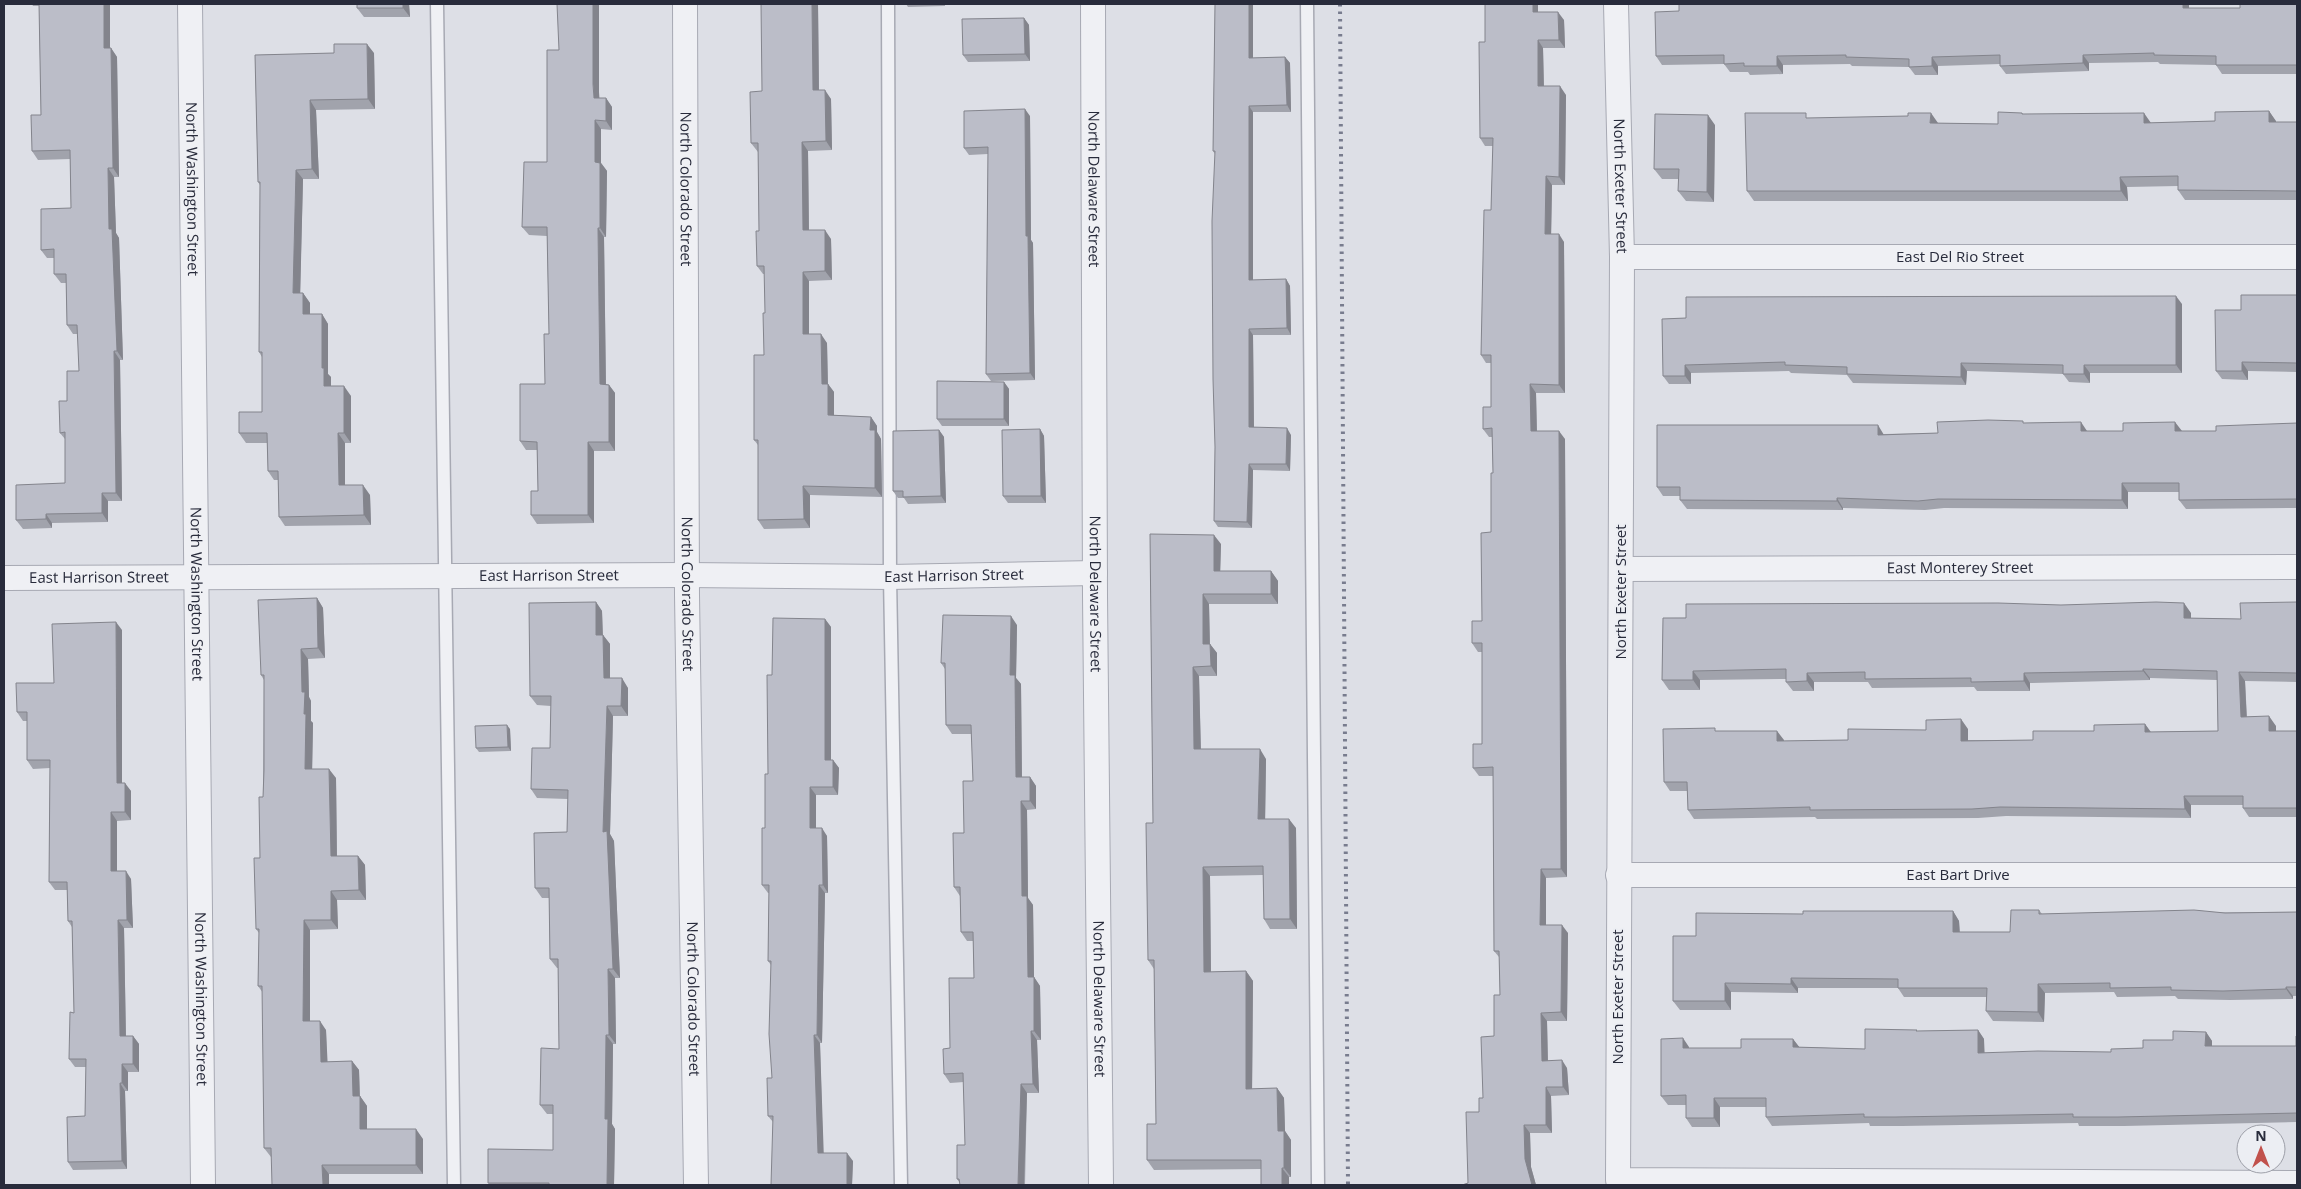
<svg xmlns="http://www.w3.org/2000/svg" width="2301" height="1189" font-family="'Open Sans',sans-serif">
<rect width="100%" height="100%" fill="#dddfe6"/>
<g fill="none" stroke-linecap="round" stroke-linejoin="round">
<defs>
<path id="service" d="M437,4L454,1185
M888,4L890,577L901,1185
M1307,4L1318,1185"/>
<g id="minor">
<path id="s1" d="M190,4L203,1185"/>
<path id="s2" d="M685,4L687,595L696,1185"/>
<path id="s3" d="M1093,4L1095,596L1101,1185"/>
<path id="s4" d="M1616,4L1622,257L1618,1180L2297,1183"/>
<path id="s5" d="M1622,257H2297"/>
<path id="s6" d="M1622,569L2297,567"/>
<path id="s7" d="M4,578L687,575L890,577L1095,573"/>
<path id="s8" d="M1618,875H2297"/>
</g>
</defs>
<use href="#service" stroke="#a7a9b3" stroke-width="15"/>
<use href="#minor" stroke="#a7a9b3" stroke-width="26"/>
<use href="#service" stroke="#eff0f4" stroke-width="12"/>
<use href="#minor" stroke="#eff0f4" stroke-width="24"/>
<path stroke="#787c8e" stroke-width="4" stroke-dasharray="2.5 5" stroke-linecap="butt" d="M1340,4L1348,1185"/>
</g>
<path fill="#a1a3ac" d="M32,4H110V48H111L117,57L119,177H114L116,233L119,238L123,360H120L122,501H108V522L52,523V528L23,529L16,520L65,483V439L60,433L67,401L79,371L78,334H73L67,325L66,283H61L54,274V258H47L41,250L71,208L70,159L38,160L32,151L41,115L39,6H33Z
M409,4L410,17H364L357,8Z
M818,4L819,90L831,99L832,150L808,151L809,230L831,239L832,280L809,281V334L827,343L828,384L834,392V415L871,417L877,426V432L881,439L882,497L810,495V528L764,529L758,520V445L754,440L764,355L765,313V274H763L757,266L759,231L758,152L751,143L762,91Z
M906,4H945V6L908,7Z
M1215,4H1253V58L1285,57L1290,63L1291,112H1253V280L1286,279L1290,286L1291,335H1253L1254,427L1291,435L1290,471L1253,470L1252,528L1218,527L1214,521L1215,447V154L1213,151Z
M1679,4H2189V8H2240L2297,4V74H2222L2216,65L2160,64L2158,62L2089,63V71L2006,74L2000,66V64L1938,66V75H1915L1909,67L1852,66L1850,64L1783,65V74L1750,75L1748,72H1730L1724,64L1662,65L1656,56L1679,11Z
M1538,12L1564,20L1565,48H1543L1544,86L1566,95L1565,185H1552L1551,234L1564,242L1565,393H1536L1537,431L1565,439L1567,877L1546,878V925L1568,933L1567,1021H1547L1548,1061L1567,1068L1569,1095L1551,1096L1552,1133H1530L1531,1167L1536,1185H1462L1468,1183L1479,1112L1483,1098L1494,1036L1500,995L1499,957L1494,951L1493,776H1479L1473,768L1482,744V652H1478L1472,643L1482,621L1491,532L1493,473L1492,437H1489L1483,429L1491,407V363H1486L1481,355L1491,210L1493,146H1485L1480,138L1485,42Z
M1024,18L1029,25L1030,61L968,62L963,55Z
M374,53L375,109L316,110L319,179H303L300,293H303L310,303V314H322L328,324V374L331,377V386L351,396V443H345V485L370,495L371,525L285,526L279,517L278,480H274L268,471L267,443H246L239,433L262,412V357L259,352L260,185L258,182L255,55Z
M599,92V98H606L612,107V130L601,129V163L607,171L606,237H604L606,384L609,385L615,393V451H594V523L537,524L531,515L538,491L537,450H526L520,441L545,384L549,334L547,236L529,235L522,227L547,162Z
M2269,111L2276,122H2297V200H2185L2178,190V186L2127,187L2128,201H1754L1747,191L1809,118L1937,123L1998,124L2022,113L2023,114L2150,123L2215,121Z
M1030,116L1031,240L1033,243L1035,380L991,381L986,374L988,154L969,155L964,148Z
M1715,125L1714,202L1686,201L1678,191L1679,179H1662L1654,169Z
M2297,295V372L2248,371V380L2222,379L2216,371L2241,310Z
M2182,304V373H2090V383L2069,382L2063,374L1967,371L1966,385L1853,383L1847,375L1791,373L1789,371L1691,373V384H1669L1663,376L1662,319Z
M1004,382L1009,389V426H942L937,419Z
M2025,423L2087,431H2216L2297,423V508L2186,509L2179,500V492H2128V509L1944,508L1925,510L1843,508V510L1687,509L1680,500V496H1663L1657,487L1884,434L1938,433Z
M1040,429L1044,436L1046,503H1008L1003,496Z
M939,430L944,437L946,503L908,504L904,498H898L893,491Z
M1150,534L1221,544L1220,571H1271L1278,581V604H1209L1210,644L1217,653V676H1199L1201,749L1266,759L1265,819L1296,828L1297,929H1270L1264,919L1263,875L1210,876L1211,972L1246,971L1253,981L1252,1089L1277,1088L1284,1098L1285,1131L1291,1140V1177H1289V1185H1261V1169L1154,1170L1147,1160L1156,1124L1154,969L1148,960L1153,823Z
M317,598L323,608L325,658L308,659L309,697L311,701V721L313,723L312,769L336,778L337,856H358L365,865L366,900H337L338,929L310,930V1021L326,1030L327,1062L352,1061L359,1070L360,1096L367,1106V1129L423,1139V1174H329L271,1157L264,1148L263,993L258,986L259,933L256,929L263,797L264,680L261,675Z
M596,602L602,611L603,635L610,644V678L628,688V716H613L610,834L614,841L620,978H615L616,1044H613L612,1124L615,1129L614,1185H490L488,1183L553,1150V1114H547L540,1105L559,1049L558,968H557L550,959L549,898H542L535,888L567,832L568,799L537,798L531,789L550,748L551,706L537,705L530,696Z
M2297,602V682L2245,681L2247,717L2276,726V731H2297V817H2249L2243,808V805H2191V818L2006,816L1978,818L1817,819L1815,817L1694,819L1688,810L1687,791H1670L1664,782L1717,731L1784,740V741L1848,740L1926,730L1968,729V740H2033L2145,724L2151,732L2218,731L2217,680L2150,678V680L2030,683V691H1977L1974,687L1872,688L1868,682H1814V691H1793L1786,682V679L1700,680V690H1669L1662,680L1663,618L2191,613V618L2241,619Z
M825,619L831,627V760H833L839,768L838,795H816V828L827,836L828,893H825L822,1043H820L823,1153L853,1161L852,1185L773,1122L768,1116L772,1078L771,965L768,961L769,893H768L762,885L768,774L772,675Z
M1017,625L1016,678L1021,684L1022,777H1030L1036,786V809L1027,810L1028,898L1033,905L1034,977L1040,986L1041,1040H1037L1039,1093H1027L1025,1185H960V1183L957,1179L965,1145L964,1082L950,1083L944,1074L950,1048L974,978L973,941H967L961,932L960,896L954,887L973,781L972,734H952L946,725L945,669L941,663Z
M122,630V783L131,791V820L117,821V871L131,879L133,928H124L126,1036H133L139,1044V1072H128V1091H125L127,1169L73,1170L68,1162L85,1116L86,1067H75L69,1059L74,1013L72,927L68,921L67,890H55L49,882L50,768L33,769L27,760V721H23L17,712Z
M510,729L511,751L479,752L476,748Z
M2039,910L2042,914L2297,912V996H2293V999L2230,1000L2178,999L2175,996L2117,997L2114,992L2045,993L2044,1022L1993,1021L1986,1011L1987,997H1904L1898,988H1798V993L1731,992V1010H1680L1673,1001L1696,936L1803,914L1953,911L1959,921L1960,932H2010Z
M1978,1030L1984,1039V1053L2111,1052L2143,1048L2206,1032L2212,1041V1046H2296L2297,1036V1122L2124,1126H2079L2078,1123L1902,1126H1870L1869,1123L1772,1126L1766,1117V1107H1720V1127H1692L1686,1118V1105H1668L1661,1096L1689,1047V1048H1741L1793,1039L1799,1047L1865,1049L1918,1031Z"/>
<path fill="#83848c" d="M104,4H110V57L104,48Z
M403,4H409L410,17L403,8Z
M593,4H599V92L600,107L594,98L593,84Z
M812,4H818L819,99L813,90Z
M1249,4H1253V65L1249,58Z
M1533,4H1538V20L1533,12Z
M2183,4H2189V17L2183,8Z
M1558,12L1564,20L1565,48L1559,40Z
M1024,18L1029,25L1030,61L1025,54Z
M1538,40L1543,48L1544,94L1538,86Z
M367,44L374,53L375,109L368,99Z
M111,48L117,57L119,177L113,168Z
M2083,55L2089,63V71L2083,63Z
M1777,56L1783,65V74L1777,66Z
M1285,57L1290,63L1291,112L1287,105Z
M1932,57L1938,66V75L1932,66Z
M1560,86L1566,95L1565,185L1559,177Z
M825,90L831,99L832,150L826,141Z
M606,98L612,107V130L606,121Z
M310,100L316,110L319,179L312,169Z
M1249,106L1253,112V286L1249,280Z
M1025,109L1030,116L1031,240L1033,243L1035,380L1030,373L1026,236Z
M2269,111L2276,121V132L2269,122Z
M1931,113L1938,123L1937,133L1930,123Z
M2144,113L2151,123H2144Z
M1708,115L1715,125L1714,202L1707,192Z
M595,120L601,129V163L607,171L606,237L600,228L595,162Z
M802,142L808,151L809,239L803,230Z
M108,168L114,177L116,233L119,238L123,360L117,351L109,229Z
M296,170L303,179L300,303L293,293Z
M1546,176L1552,185L1551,242L1545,234Z
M2120,177L2127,187L2128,201L2121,191Z
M598,228L604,237L606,393L600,384Z
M825,230L831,239L832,280L825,271Z
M1559,234L1564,242L1565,393L1559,385Z
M803,272L809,281V343L803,334Z
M1286,279L1290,286L1291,335L1287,328Z
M303,293L310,303V324L303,314Z
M2176,296L2182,304V373L2176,365Z
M322,314L328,324V374L331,377V396L324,386L322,368Z
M1249,329L1253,335L1254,434L1249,427Z
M821,334L827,343L828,392L822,384Z
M114,351L120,360L122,501L116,493Z
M2242,362L2248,371V380L2242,371Z
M1961,363L1967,371L1966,385L1961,377Z
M1685,365L1691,373V384L1685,376Z
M2084,365L2090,373V383L2084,374Z
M1004,382L1009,389V426L1004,419Z
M828,384L834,392V424L828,415Z
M1530,384L1536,393L1537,439L1531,431Z
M609,385L615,393V451L609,442Z
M344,386L351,396V443L344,433Z
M871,417L877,426V432L881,439L882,497L875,488L870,430Z
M2081,422L2087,431H2081Z
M2175,422L2182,431H2175Z
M1878,425L1884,435H1878Z
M1287,428L1291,435L1290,471L1286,464Z
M1040,429L1044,436L1046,503L1041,496Z
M939,430L944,437L946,503L941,496Z
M1559,431L1565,439L1567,877L1561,869Z
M338,433L345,443V495L339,485Z
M588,442L594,451V523L588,515Z
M1249,464L1253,470L1252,528L1247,522Z
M2122,483L2128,492V509L2122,500Z
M363,485L370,495L371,525L364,515Z
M803,486L810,495V528L804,519Z
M102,493L108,501V522L102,513Z
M1837,498L1843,508V510L1837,501Z
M46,514L52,523V528L46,519Z
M1214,535L1221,544L1220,580L1214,571Z
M1271,571L1278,581V604L1271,594Z
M1203,594L1209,604L1210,653L1203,644Z
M317,598L323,608L325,658L318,648Z
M596,602L602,611L603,644L596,635Z
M2184,603L2191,613V627L2184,618Z
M1011,616L1017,625L1016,678L1021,684L1022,786L1016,777L1010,675Z
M825,619L831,627V768L825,760Z
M116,622L122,630V792L117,783Z
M603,635L610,644V688L604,678Z
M1210,644L1217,653V676L1211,666Z
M301,649L308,659L309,697L311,701V721L313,723L312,778L305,769L304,714L302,692Z
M1193,667L1199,676L1201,758L1194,749Z
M2143,669L2150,678V680L2143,671Z
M1693,671L1700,680V690L1693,680Z
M2239,672L2245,681L2247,726L2241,717Z
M1807,673L1814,682V691L1807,681Z
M2024,673L2030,683V691L2024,681Z
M622,678L628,688V716L621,706Z
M607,706L613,716L610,834L614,841L620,978L613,969L603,832Z
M2269,716L2276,726V740L2269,731Z
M1961,719L1968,729V750L1961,741Z
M2145,724L2152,734L2145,732Z
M507,725L510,729L511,751L508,747Z
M1777,731L1784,740V750L1777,741Z
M1260,749L1266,759L1265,828L1258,819Z
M833,760L839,768L838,795L833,787Z
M329,769L336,778L337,866L331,856Z
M1030,777L1036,786V809L1030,801Z
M125,783L131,791V820L125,812Z
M810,787L816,795V836L810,828Z
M2184,796L2191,805V818L2185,809Z
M1021,801L1027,810L1028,898L1033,905L1034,977L1040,986L1041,1040L1034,1031L1028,977L1022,896Z
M111,812L117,821V879L111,871Z
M1289,819L1296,828L1297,929L1290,919Z
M822,828L827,836L828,893L823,885Z
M358,856L365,865L366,900L359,890Z
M1203,867L1210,876L1211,981L1204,972Z
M1541,869L1546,878V933L1540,925Z
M126,871L131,879L133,928L127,920Z
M819,885L825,893L822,1043L817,1035Z
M331,891L337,900L338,929L331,920Z
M1953,911L1959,921L1960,942L1953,932Z
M118,920L124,928L126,1044L120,1036Z
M304,920L310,930V1031L303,1021Z
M1562,925L1568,933L1567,1021L1561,1012Z
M608,969L615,978L616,1044L609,1035Z
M1246,971L1253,981L1252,1098L1246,1089Z
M1791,978L1798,988V993L1791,984Z
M1725,983L1731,992V1010L1725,1001Z
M2038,984L2045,993L2044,1022L2038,1012Z
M2286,987L2293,996V999L2286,989Z
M1541,1013L1547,1021L1548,1069L1542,1061Z
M320,1021L326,1030L328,1071L321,1062Z
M1978,1030L1984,1039L1985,1062L1978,1053Z
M1031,1031L1037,1040L1039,1093L1033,1084Z
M2206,1032L2212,1041V1055L2205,1046Z
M606,1035L613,1044L612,1124L615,1129L614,1185H607L605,1119Z
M814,1035L820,1043L824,1161L818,1153Z
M133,1036L139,1044V1072L133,1064Z
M1683,1038L1689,1047V1057L1683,1048Z
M1793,1039L1800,1048L1793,1047Z
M1562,1060L1567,1068L1569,1095L1563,1087Z
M352,1061L359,1070L360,1106L353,1096Z
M122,1064L128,1072V1091L122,1083Z
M120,1083L125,1091L127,1169L122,1161Z
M1021,1084L1027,1093L1024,1185H1018Z
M1546,1087L1551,1096L1552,1133L1546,1125Z
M1277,1088L1284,1098L1285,1131L1291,1140V1177L1284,1168L1278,1131Z
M360,1096L367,1106V1139L360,1129Z
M1714,1098L1720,1107V1127L1714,1118Z
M1524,1125L1530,1133L1531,1167L1536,1185H1532L1525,1159Z
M416,1129L423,1139V1174L416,1165Z
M847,1153L853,1161L852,1185H847Z
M322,1165L329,1174V1185H323Z
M1282,1168L1289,1177V1185H1282Z"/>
<path fill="#bbbdc8" stroke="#83848c" d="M39,4H104V48H111L113,168H108L109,229H112L117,351H114L116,493H102V513L46,514V519L16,520V485L65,483V432L60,433L59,401H67V371H79L77,325H67L66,274H54V249L41,250V209L71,208L70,150L32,151L31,115H41Z
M357,4H403V8H357Z
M557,4H593V84L594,98H606V121L595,120V162L600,163V228H598L600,384L609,385V442H588V515H531V491H538L537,442L520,441V384H545L544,334H549L547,227H522L524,162H547V50H559Z
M761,4H812L813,90H825L826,141L802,142L803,230H825V271L803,272V334H821L822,384H828V415L871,417L870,430H875V488L803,486L804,519L758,520V440H754V355H764L763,313H765L764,266H757L756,231H759L758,143H751L750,92L762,91Z
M1215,4H1249V58L1285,57L1287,105L1249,106V280L1286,279L1287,328L1249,329V427L1287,428L1286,464H1249L1247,522L1214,521L1215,447L1213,379L1212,221L1215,151H1213Z
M1485,4H1533V12H1558L1559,40H1538V86H1560L1559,177L1546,176L1545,234H1559V385L1530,384L1531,431H1559L1561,869H1541L1540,925H1562L1561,1012L1541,1013L1542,1061L1562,1060L1563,1087H1546V1125H1524L1525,1159L1532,1185H1462L1468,1183L1466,1112H1479V1098H1483L1481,1037L1494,1036V995H1500L1499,951H1494L1493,767L1473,768V744H1482V643H1472V621H1482L1481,533L1491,532V473H1493L1492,428L1483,429V407H1491V355H1481L1484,210H1491L1493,138H1480L1479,42H1485Z
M1679,4H2183V8H2240V4H2297V65H2216V56L2154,55V53L2083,55V63L2000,66V55L1932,57V66L1909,67V59L1846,57V55L1777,56V66H1744V63L1724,64V55L1656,56L1655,12L1679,11Z
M1024,18L1025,54L963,55L962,19Z
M334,44H367L368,99L310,100L312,169L296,170L293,293H303V314H322V368H324V386H344V433H338L339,485H363L364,515L279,517L278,471H268L267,433H239V412H262V352H259L260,182H258L255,55L334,53Z
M1025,109L1026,236H1028L1030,373L986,374L988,147L964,148V111Z
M2269,111V122H2297V191L2178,190V176L2120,177L2121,191H1747L1745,113H1806V118L1908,116V113H1931L1930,123L1998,124V112L2022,113V114L2144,113V123L2215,121V112Z
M1655,114L1708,115L1707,192L1678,191L1679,169H1654Z
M2241,295H2297V363L2242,362V371H2216L2215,310H2241Z
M2176,296V365H2084V374H2063V365L1961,363V377L1847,374V367L1785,365V362L1685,365V376H1663L1662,319L1686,318V297Z
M937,381L1004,382V419H937Z
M1988,420L2023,421V423L2081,422V431H2123V423L2175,422V431H2216V426L2297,423V499L2179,500V483H2122V500L1938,499L1918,501L1837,498V501L1680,500V487H1657V425H1878V435L1938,433L1937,422Z
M1040,429L1041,496H1003L1002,430Z
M939,430L941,496L903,497V491H893V431Z
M1150,534L1214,535V571H1271V594H1203V644H1210L1211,666L1193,667L1194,749H1260L1258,819H1289L1290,919H1264L1263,866L1203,867L1204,972L1246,971V1089L1277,1088L1278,1131H1284V1168H1282V1185H1261V1160H1147V1124H1156L1154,960H1148L1146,823H1153Z
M317,598L318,648L301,649L302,692H305L304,714H306L305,769H329L331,856H358L359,890L331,891V920H304L303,1021H320L321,1062L352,1061L353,1096H360V1129H416V1165H322L323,1185H272L271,1148H264L262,986H258L259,929H256L254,858H260L259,797H263L264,770V675H261L258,600Z
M596,602V635H603L604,678H622L621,706H607L603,832L607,831L613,969H608L609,1035H606L605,1119H608L607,1185H549V1183H488V1149L553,1150V1105H540L541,1048L559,1049L558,959H550L549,888H535L534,833L567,832L568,790L531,789L532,748H550L551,696H530L529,603Z
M2156,602L2184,603V618L2241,619L2240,603L2297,602V673L2239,672L2241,717L2269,716V731H2297V808H2243V796H2184L2185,809L2000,807L1972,809L1810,810V807L1688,810L1687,782H1664L1663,729L1715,728V731H1777V741L1848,740V729L1926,730V720L1961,719V741L2033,740V731H2094V725L2145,724V732L2218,731L2217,671L2143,669V671L2024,673V681L1971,682V678L1865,679V672L1807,673V681L1786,682V669L1693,671V680H1662L1663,618H1686V604L1998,603L2061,605Z
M943,615L1011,616L1010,675H1015L1016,777H1030V801H1021L1022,896H1027L1028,977H1034V1031H1031L1033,1084H1021L1018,1185H960L959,1179H957V1145H965L963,1073L944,1074L943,1049L950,1048L949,978H974L973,932H961L960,887H954L953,833H964L963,781H973L971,725H946L945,663H941Z
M773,618L825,619V760H833V787H810V828H822L823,885H819L817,1035H814L818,1153H847V1185H771L773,1116H768L767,1078H772L769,1034L771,961H768L769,885H762V828H765V774H768L767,675H772Z
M116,622L117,783H125V812H111V871H126L127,920H118L120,1036H133V1064H122V1083H120L122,1161L68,1162L67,1117L85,1116L86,1059H69L70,1012L74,1013L72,921H68L67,882H49L50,760H27V712H17L16,683H54L52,624Z
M507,725L508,747L476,748L475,726Z
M2011,910H2039V914L2194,910L2225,913L2297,912V987H2286V989L2223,991L2171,990V987L2110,988V983L2038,984V1012L1986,1011L1987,988H1898V979L1791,978V984L1725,983V1001H1673V936H1696V913L1803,914V911H1953V932H2010Z
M1865,1029L1917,1030L1916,1031L1978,1030V1053L2038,1051L2111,1052V1049L2143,1048V1040H2173V1031L2206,1032L2205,1046H2296V1036H2297V1113L2118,1117H2073V1114L1895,1117H1864V1114L1766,1117V1098H1714V1118H1686V1095L1661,1096V1039L1683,1038V1048H1741V1039H1793V1047L1865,1049Z"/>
<g text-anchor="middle" stroke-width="4" stroke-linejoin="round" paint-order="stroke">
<g font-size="15" fill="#282b3b" stroke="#eceef3">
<text dy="5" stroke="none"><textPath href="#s4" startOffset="182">North Exeter Street</textPath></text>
<text dy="5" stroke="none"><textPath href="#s1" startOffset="185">North Washington Street</textPath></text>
<text dy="5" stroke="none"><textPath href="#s2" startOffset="185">North Colorado Street</textPath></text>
<text dy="5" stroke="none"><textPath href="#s3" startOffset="185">North Delaware Street</textPath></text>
<text dy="5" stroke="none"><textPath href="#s5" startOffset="338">East Del Rio Street</textPath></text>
<text dy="5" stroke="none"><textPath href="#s6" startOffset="338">East Monterey Street</textPath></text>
<text dy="5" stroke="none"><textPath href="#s7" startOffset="545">East Harrison Street</textPath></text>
<text dy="5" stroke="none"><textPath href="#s7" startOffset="950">East Harrison Street</textPath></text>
<text dy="5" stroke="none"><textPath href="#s7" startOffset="95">East Harrison Street</textPath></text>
<text transform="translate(1621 592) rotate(-90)" y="5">North Exeter Street</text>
<text dy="5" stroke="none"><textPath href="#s1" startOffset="590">North Washington Street</textPath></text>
<text dy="5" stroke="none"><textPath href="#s2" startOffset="590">North Colorado Street</textPath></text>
<text dy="5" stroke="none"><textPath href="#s3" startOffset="590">North Delaware Street</textPath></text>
<text dy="5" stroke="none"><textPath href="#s8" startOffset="340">East Bart Drive</textPath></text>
<text transform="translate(1618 997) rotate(-90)" y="5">North Exeter Street</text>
<text dy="5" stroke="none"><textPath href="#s1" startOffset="995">North Washington Street</textPath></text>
<text dy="5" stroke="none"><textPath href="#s2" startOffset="995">North Colorado Street</textPath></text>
<text dy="5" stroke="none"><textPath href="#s3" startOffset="995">North Delaware Street</textPath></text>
</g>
</g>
<rect width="2301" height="1189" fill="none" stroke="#282b3b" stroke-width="10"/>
<g transform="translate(2261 1149)"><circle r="24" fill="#eceef3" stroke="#9ea0a9"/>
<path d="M0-4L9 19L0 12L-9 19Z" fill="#c1514c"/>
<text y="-8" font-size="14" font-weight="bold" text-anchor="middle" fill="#282b3b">N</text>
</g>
</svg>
